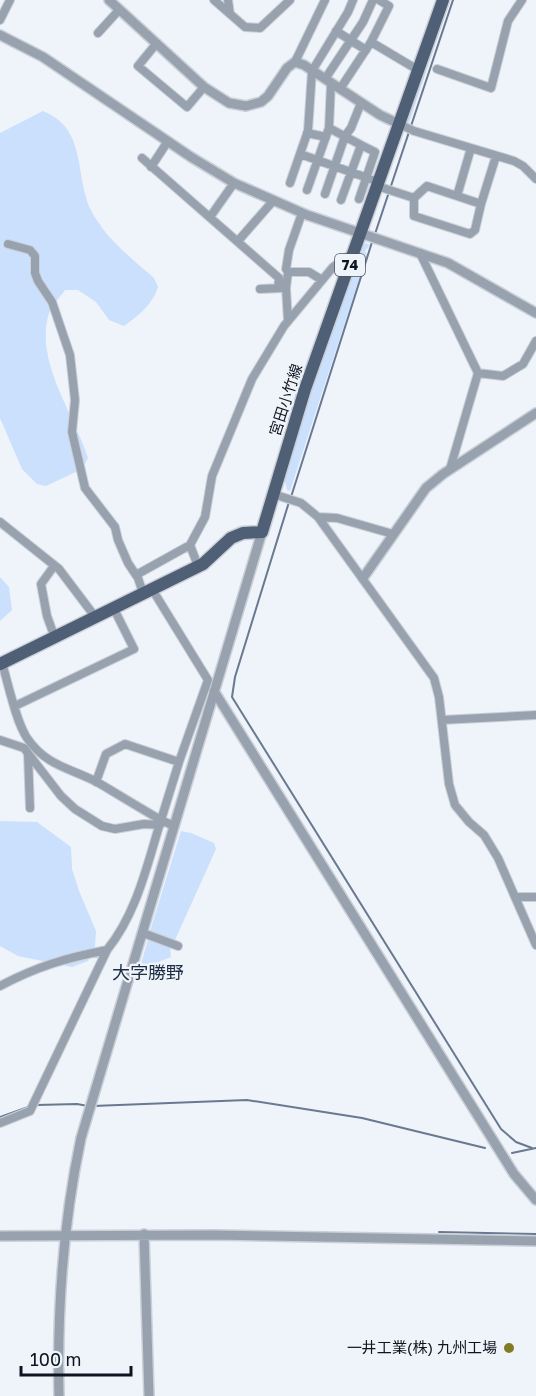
<svg xmlns="http://www.w3.org/2000/svg" width="536" height="1396" font-family="'Golos Text','Noto Sans JP',sans-serif">
<rect width="100%" height="100%" fill="#eff3fa"/>
<path fill="#cae0fd" d="M444,0H450L408,126L403,122Z
M43,111C82,127 76,162 86,197C88,207 95,218 101,226C111,242 139,265 154,278L158,287C153,304 138,316 124,326L109,320L96,302L78,290H65C60,297 52,305 49,313C34,361 74,413 88,458L82,469L46,486L37,484L22,469L0,418V133Z
M366,243L370,245L365,251L367,255L290,491L287,490L284,478L297,424L361,246Z
M0,577L9,587L12,610L0,621Z
M0,821L37,822L71,847L72,869L79,891L96,931L95,946L88,961L72,967L18,956L0,946Z
M181,831L191,833L214,843L216,849L175,940L150,931Z
M148,940L170,946L171,957L139,970Z"/>
<g fill="none" stroke-linecap="round" stroke-linejoin="round">
<path stroke="#687990" stroke-width="2" d="M375,234L453,0
M291,497L373,239
M289,502L235,677L232,697L501,1129L516,1142L532,1148
M37,1105L77,1104L88,1106
M93,1106L247,1100L362,1118L485,1148
M0,1117L31,1106
M512,1153L536,1148
M439,1232L536,1234"/>
<defs>
<path id="minor" d="M214,0L245,27L260,28L290,0
M228,0L230,14
M353,0L348,12L312,71L308,131L300,154L379,182
M0,20L10,0
M336,31L366,50
M98,33L119,10
M371,42L389,6L379,0
M156,44L138,66L187,107L204,87
M295,62L325,0
M437,69L491,88L508,21L522,0
M325,79L363,22L373,0
M340,89L371,42L418,70
M399,124L414,131L514,161L523,166L536,179
M329,128L361,145
M307,133L326,137
M142,158L279,278L278,288
M151,167L168,141
M290,183L300,154
M377,186L414,198L427,186L481,204L496,156
M307,190L329,128L331,83
M325,194L345,136L351,128L361,103
M457,196L471,148
M414,198V216L470,234L475,230L481,204
M341,200L361,145L375,152L359,199
M210,217L234,183
M238,241L273,201
M8,244L30,250L35,256V273L38,281L52,302L70,355L75,400L72,432L85,488L115,527L118,540L128,563L138,578L143,593
M420,253L478,373
M288,272L286,269L289,250L302,213
M260,289L282,288
M288,321L286,288L288,272H309L322,280
M450,469L478,373L503,376L523,364L536,341
M273,494L301,503L318,517L434,678L439,697L449,784L455,805L469,822L484,835L498,858L536,945
M318,517L337,518L393,534
M0,522L59,569L96,618
M54,566L41,584L47,616L55,638
M198,566L190,545L205,517L212,476L252,379L284,326L333,267L353,253
M136,575L190,545
M2,663C8,683 16,722 27,738C46,766 70,768 97,782C119,795 140,808 161,820L179,762L208,680L152,589
M15,706L134,649L114,609
M442,720L536,715
M0,740L24,748L61,796L75,809L102,826L115,829L144,824L160,825
M28,754L30,808
M96,782L106,754L125,744L179,762
M516,897H536
M143,933L178,946
M0,986C38,966 66,958 107,950
M0,1123L30,1111L107,950C137,913 147,865 161,820L174,826"/>
<path id="tertiary" d="M109,0L204,87L229,103L246,106L261,102L268,96L287,68L295,62L304,65L380,115L399,124
M0,35L43,57L191,157L234,183L307,215L448,263L536,313
M363,578L426,488L443,474L536,413
M214,691L514,1174L536,1200
M144,1234L149,1396
M0,1236L214,1235L536,1241
M59,1396C57,1309 63,1223 81,1138L262,532"/>
<path id="primary" d="M0,664L203,564L231,538L243,533L262,532L305,389L443,0"/>
</defs>
<use href="#minor" stroke="#cbcfd7" stroke-width="10"/>
<use href="#tertiary" stroke="#cbcfd7" stroke-width="12"/>
<use href="#primary" stroke="#cbcfd7" stroke-width="15"/>
<use href="#minor" stroke="#98a2af" stroke-width="8"/>
<use href="#tertiary" stroke="#98a2af" stroke-width="9"/>
<use href="#primary" stroke="#4f5f75" stroke-width="12"/>
</g>
<circle fill="#817c22" stroke="#eff3fa" stroke-width="2" cx="509" cy="1348" r="6"/>
<g text-anchor="middle" stroke-width="4.5" stroke-linejoin="round" paint-order="stroke">
<rect fill="#eff3fa" stroke="#525861" stroke-width="1.5" x="335" y="254" width="30" height="22" rx="4.5"/>
<g font-size="14" font-weight="bold" fill="#0e1520">
<text x="350" y="270">74</text>
</g>
<g font-size="15" fill="#0e1520" stroke="#eff3fa">
<text transform="translate(286 400) rotate(-72)" y="5">宮田小竹線</text>
</g>
<g font-size="15" fill="#0e1520" stroke="#eff3fa" text-anchor="end">
<text x="497" y="1353">一井工業(株) 九州工場</text>
</g>
<g font-size="18" fill="#1c2d44" stroke="#eff3fa">
<text x="148" y="979">大字勝野</text>
</g>
</g>
<path d="M21 1366v9h110v-9" fill="none" stroke="#0e1520" stroke-width="3"/>
<text x="30" y="1366" font-size="18" fill="#0e1520" stroke="#eff3fa" stroke-width="4.5" paint-order="stroke">100 m</text>
</svg>
